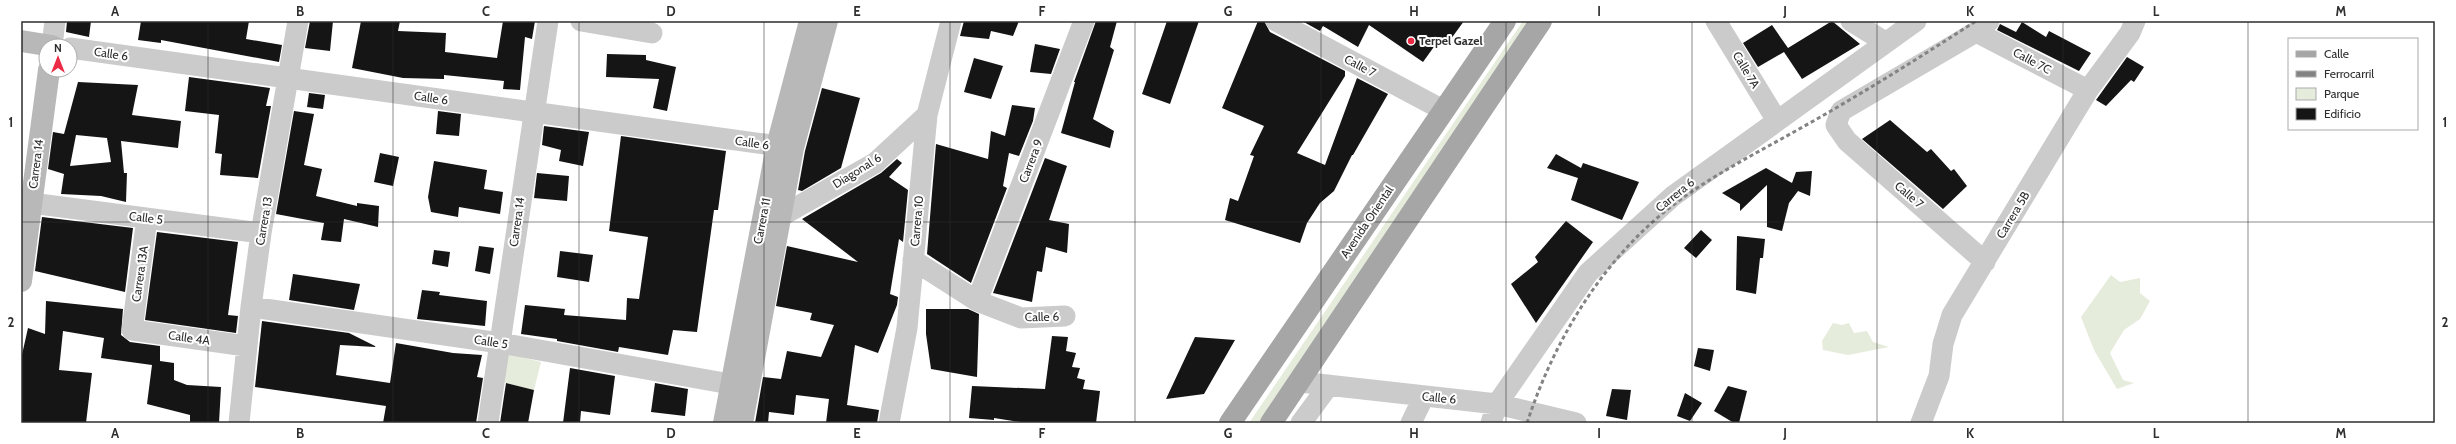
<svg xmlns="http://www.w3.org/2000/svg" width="2456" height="444" font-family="Cabin,sans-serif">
<rect width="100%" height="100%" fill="#fff"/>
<path fill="#e6ecdc" d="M1523,21H1540L1262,423H1249Z
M2111,275L2120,282L2140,278V293L2150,301L2140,319L2124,330L2110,353L2123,380L2134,383L2117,389L2094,350L2081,317Z
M1833,323L1842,325L1849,323L1854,333L1867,331L1873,342L1889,347L1848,355L1823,350L1822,341Z
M506,353L541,362L534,390L502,382Z"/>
<path fill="#151515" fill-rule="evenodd" d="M67,21H91L89,37L66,32Z
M141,21H249L246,39L282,45L279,62L161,40V43L138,40Z
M310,21H333L330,51L305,48Z
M361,21H400L398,31L446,33L445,52L497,58L503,21H535L532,39L525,37L520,90L503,89L504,81L444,75V79L403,78L352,68Z
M964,21H1019L1013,36L991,31L989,39L960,36Z
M1096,21H1117L1110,47L1114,50L1093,119L1114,131L1110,148L1061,133L1075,82H1074Z
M1167,21H1199L1170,104L1142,94Z
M1258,21H1264L1270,32L1345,71V76L1297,153L1325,165L1357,78L1388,94L1353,155H1352L1334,191L1320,203L1307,223L1300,243L1225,220L1230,198L1238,201L1254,156L1250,155L1264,126L1222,108Z
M1302,21H1464L1448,43L1441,37L1423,62L1369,25L1358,47L1323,26L1320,31Z
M1832,21L1860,44L1802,79L1784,52L1758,67L1743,43L1772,25L1788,48Z
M2022,22L2046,37L2049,31L2091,53L2079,71L1997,30L2000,24L2016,32Z
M1035,44L1060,49L1051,74L1030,72Z
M607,54L646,55V60L676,67L667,111L653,108L659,79L606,77Z
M2127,57L2144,67L2134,82L2131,80L2106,106L2096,100Z
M974,58L1003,66L991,99L964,92Z
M189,77L270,88L266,106H271L258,178L220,175L222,154L215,153L219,115L185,111Z
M78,82L138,85L132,115L181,121L178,148L121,141L124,173H127L126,202L101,196L61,194L64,174L48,169L53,132L64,134ZM76,135L107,138L111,162L70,166Z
M822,88L860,98L841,168L802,191L798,190L805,151Z
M309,93L325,95L323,109L307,107Z
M1012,105L1035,108L1033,121L1019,156L1009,153L1003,186L1007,188L971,283L927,254L936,144L988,159L991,131L1005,136Z
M294,111L314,114L304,165L322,169L316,196L357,206V203L379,206L378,227L344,219L341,242L321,240L324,223L276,214Z
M438,111L461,114L459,136L436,134Z
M1890,120L1927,152L1931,149L1951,171L1954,169L1967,186L1943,209L1862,139Z
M544,126L589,132L583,166L559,161L561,150L542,145Z
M621,136L726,151L718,210H714L697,332L673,330L668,355L619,347L618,352L557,341V339L521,334L525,305L565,309L564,315L626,320L627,298L639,299L648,237L609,231Z
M380,153L399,157L393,186L374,182Z
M1556,154L1581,168L1583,163L1639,182L1622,220L1571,200L1578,178L1547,168Z
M1045,158L1067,166L1049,220L1069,224L1067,253L1046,247L1042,272L1037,271L1032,302L993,293Z
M897,159L902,163L889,177L908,190L903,242L899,239L890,294L898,297L897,305L878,353L855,345L847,405L879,410L877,423H826L829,399L796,395L794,415L769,412L768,423H755L763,377L781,379L787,351L821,357L834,325L810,320L812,313L776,306L787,246L858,262L802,219L881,173Z
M434,161L487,170L484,189L503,192L500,214L459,207L458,217L431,212L428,197Z
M1766,168L1792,183L1796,172L1812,171L1810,196L1798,191L1789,203L1782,231L1767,227V185L1740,211V204L1722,193Z
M537,173L569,176L567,201L534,198Z
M42,217L133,228L125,292L35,271Z
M1566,221L1593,242L1536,323L1511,284L1538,262L1535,257Z
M1701,230L1712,240L1696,258L1684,248Z
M157,232L238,242L228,315L238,316L236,333L145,320Z
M1737,236L1765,239L1763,258H1760L1756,294L1736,290Z
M479,246L494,248L490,274L475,271Z
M434,250L450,252L448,267L432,264Z
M560,251L593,255L589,282L557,277Z
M293,274L360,284L354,310L289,300Z
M422,290L440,292L439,295L487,301L485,326L417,319Z
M46,301L123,309L121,335L130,342L160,346V361L174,363V380L187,385L221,387L219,423H190V415L147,404L152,365L101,358L104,338L63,331L59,370L92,373L86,423H21V359L28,328L45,334Z
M926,309H968L979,314L977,377L931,369L926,334Z
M262,321L349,333L377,347L340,345L336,375L390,383L396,343L453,353L482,355L477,377L483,378L476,423H383L386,406L255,387Z
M1052,336L1068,337L1066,351L1076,353L1072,367L1080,368L1077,378L1085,380L1083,389L1100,391L1096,423H1027L994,418V420L969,418L972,386L1045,389Z
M1195,337L1235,340L1204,394L1166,399Z
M1698,348L1714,350L1710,371L1694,366Z
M570,368L615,376L610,415L581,411L580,423H563Z
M506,383L534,390L528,423H500Z
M655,383L688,389L685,416L651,412Z
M1728,386L1747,391L1739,423H1734L1714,411Z
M1612,389L1631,390L1627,420L1606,416Z
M1685,393L1702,403L1690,421L1677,416Z"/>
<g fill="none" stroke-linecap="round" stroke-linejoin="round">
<path stroke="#cbcbcb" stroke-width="21" d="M581,21L652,33
M1276,21L1443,110
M1716,21L1776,119
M1851,21L1885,42
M1976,32L2088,90
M52,46L55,21
M70,48L793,148
M31,203L261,233
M781,216L875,163L927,115
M147,218L132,330L246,346
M913,260L977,301L1021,318L1065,316
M1985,262L1847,141L1836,125L1841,111L1976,32L1989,21
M977,301L1084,21
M251,307L500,343L730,384
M1300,382L1497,404L1576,423
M239,423L251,307L261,233L298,21
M488,423L548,21
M889,423L907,328L927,115L951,21
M1301,423L1329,385
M1411,423L1424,396
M1491,423L1497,404L1588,273L1673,196L1916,21
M1921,423L1939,376L1943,344L1952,315L2088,90L2130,33L2135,21"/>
<path stroke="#b8b8b8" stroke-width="22" d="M21,41L52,46
M21,281L49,70
M724,423L777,146L810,21
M742,423L793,148L827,21"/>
<path stroke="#a6a6a6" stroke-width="22" d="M1230,423L1505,21
M1271,423L1541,21"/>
<path stroke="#838383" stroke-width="3" stroke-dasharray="4 3" stroke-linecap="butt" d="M1527,423C1551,350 1590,281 1646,228C1688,188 1742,161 1792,133C1855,98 1916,60 1976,21"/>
</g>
<path fill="none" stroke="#2e2e2e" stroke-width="1" stroke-opacity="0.55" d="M208,21V423M393,21V423M579,21V423M764,21V423M950,21V423M1135,21V423M1321,21V423M1506,21V423M1692,21V423M1877,21V423M2063,21V423M2248,21V423M21,222H2435"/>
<circle fill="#eb2b45" stroke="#fff" stroke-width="1.5" cx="1411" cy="41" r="4"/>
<g text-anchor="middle" stroke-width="4" stroke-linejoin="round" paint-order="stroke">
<g font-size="12" font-weight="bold" fill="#2e2e2e" stroke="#fff" text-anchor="start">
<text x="1419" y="45">Terpel Gazel</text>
</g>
<g font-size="12" fill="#2e2e2e" stroke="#fff">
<text transform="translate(111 54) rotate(8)" y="4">Calle 6</text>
<text transform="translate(2032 61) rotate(28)" y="4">Calle 7C</text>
<text transform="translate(1360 66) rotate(28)" y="4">Calle 7</text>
<text transform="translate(1746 70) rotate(59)" y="4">Calle 7A</text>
<text transform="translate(431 98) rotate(8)" y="4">Calle 6</text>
<text transform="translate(752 143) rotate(8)" y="4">Calle 6</text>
<text transform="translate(1031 161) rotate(-69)" y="4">Carrera 9</text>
<text transform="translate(36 164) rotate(-83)" y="4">Carrera 14</text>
<text transform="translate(857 171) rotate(-32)" y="4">Diagonal 6</text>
<text transform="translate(1675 195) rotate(-39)" y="4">Carrera 6</text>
<text transform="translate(1909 195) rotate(41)" y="4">Calle 7</text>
<text transform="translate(2013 215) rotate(-59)" y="4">Carrera 5B</text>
<text transform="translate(146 218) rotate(7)" y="4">Calle 5</text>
<text transform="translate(264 221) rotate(-80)" y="4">Carrera 13</text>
<text transform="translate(762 221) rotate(-79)" y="4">Carrera 11</text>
<text transform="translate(917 221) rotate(-85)" y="4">Carrera 10</text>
<text transform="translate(517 222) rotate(-82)" y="4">Carrera 14</text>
<text transform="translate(1367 222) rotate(-56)" y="4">Avenida Oriental</text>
<text transform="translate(140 274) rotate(-82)" y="4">Carrera 13A</text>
<text transform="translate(1042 317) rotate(-1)" y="4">Calle 6</text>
<text transform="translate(189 338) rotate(8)" y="4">Calle 4A</text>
<text transform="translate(491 342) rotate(9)" y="4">Calle 5</text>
<text transform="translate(1439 398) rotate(6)" y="4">Calle 6</text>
</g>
</g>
<rect width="2456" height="444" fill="none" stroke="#ffffff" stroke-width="44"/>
<rect x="2288" y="38" width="130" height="92" fill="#ffffff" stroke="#ababab"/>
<rect x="2296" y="51" width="20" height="6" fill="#a6a6a6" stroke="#ababab"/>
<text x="2324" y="58" font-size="12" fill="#2e2e2e">Calle</text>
<rect x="2296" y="71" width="20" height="6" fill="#838383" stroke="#ababab"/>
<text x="2324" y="78" font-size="12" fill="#2e2e2e">Ferrocarril</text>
<rect x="2296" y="88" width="20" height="12" fill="#e6ecdc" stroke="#ababab"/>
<text x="2324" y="98" font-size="12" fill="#2e2e2e">Parque</text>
<rect x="2296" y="108" width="20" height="12" fill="#151515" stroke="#ababab"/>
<text x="2324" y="118" font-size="12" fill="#2e2e2e">Edificio</text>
<g transform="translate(58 58)"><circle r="19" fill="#ffffff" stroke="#ababab"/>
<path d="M0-3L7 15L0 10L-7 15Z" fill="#eb2b45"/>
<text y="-6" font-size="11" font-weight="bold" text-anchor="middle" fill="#2e2e2e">N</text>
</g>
<rect x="22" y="22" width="2412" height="400" fill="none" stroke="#2e2e2e" stroke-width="1.5"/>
<g font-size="13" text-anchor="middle" font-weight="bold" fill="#2e2e2e">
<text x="115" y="16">A</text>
<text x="300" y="16">B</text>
<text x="486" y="16">C</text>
<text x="671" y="16">D</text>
<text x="857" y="16">E</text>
<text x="1042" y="16">F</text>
<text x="1228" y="16">G</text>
<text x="1414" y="16">H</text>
<text x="1599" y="16">I</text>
<text x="1785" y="16">J</text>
<text x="1970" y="16">K</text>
<text x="2156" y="16">L</text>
<text x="2341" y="16">M</text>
<text x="11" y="127">1</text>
<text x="2445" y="127">1</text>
<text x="11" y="327">2</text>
<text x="2445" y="327">2</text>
<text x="115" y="438">A</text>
<text x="300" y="438">B</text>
<text x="486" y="438">C</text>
<text x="671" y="438">D</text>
<text x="857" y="438">E</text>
<text x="1042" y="438">F</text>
<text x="1228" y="438">G</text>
<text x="1414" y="438">H</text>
<text x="1599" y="438">I</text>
<text x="1785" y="438">J</text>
<text x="1970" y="438">K</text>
<text x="2156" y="438">L</text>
<text x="2341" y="438">M</text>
</g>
</svg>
